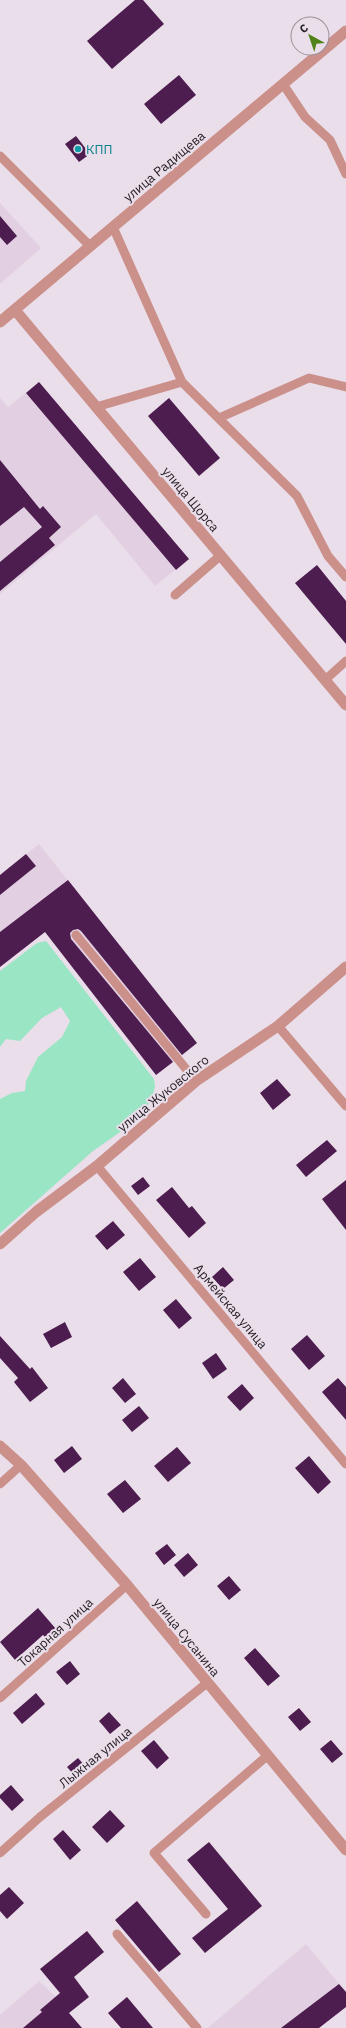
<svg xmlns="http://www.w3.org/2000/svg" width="346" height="2028" font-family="'IBM Plex Sans',sans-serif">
<rect width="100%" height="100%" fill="#eadeea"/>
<path fill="#e2d0e2" d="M0,203L41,248L0,284Z
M39,382L189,559L155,586L96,514L0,594V398L8,407Z
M39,844L197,1043L169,1065L45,932L0,967V875Z
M306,1944L346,1992V2007L319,2028H208Z
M39,1981L56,1997L82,2028H0V2015Z"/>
<path fill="#9ae6c4" d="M46,941L154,1079L155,1086L153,1094L145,1111L133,1123L93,1151L0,1233V1099L12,1093L25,1091L26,1081L38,1057L62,1037L70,1021L61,1007L42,1018L20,1041L6,1039L0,1047V971L37,943Z"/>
<path fill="#4d1d4f" d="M135,0H143L164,24L112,69L87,41Z
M179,75L196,95L161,124L144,104Z
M76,136L90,154L79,162L65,144Z
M0,216L17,236L7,245L0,237Z
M39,382L189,559L176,570L26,393Z
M169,398L220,458L199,476L148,416Z
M0,460L40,509L43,506L61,527L49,538L55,545L0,591V562L42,527L24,507L0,526Z
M317,565L346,601V644L295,583Z
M26,854L36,866L0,895V875Z
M68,880L197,1043L182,1055L81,931L78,929L73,930L70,933L71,939L173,1062L156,1075L45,932L0,967V932Z
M277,1079L291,1095L273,1110L260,1093Z
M327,1140L337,1151L306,1177L296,1165Z
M143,1177L150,1186L138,1195L131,1186Z
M346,1180V1230L322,1199Z
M172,1187L189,1208L192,1206L206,1223L189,1238L156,1200Z
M113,1221L125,1235L107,1250L95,1236Z
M140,1258L156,1277L139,1291L123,1272Z
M223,1267L234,1280L223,1289L212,1277Z
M176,1299L192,1318L179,1329L163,1310Z
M65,1322L72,1337L51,1348L43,1334Z
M307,1335L325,1356L309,1370L291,1349Z
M0,1336L30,1369L32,1367L48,1388L30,1402L14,1382L18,1378L0,1358Z
M216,1353L227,1369L213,1379L202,1363Z
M123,1378L136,1394L125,1403L112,1388Z
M338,1378L346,1387V1420L322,1392Z
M242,1384L254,1398L240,1411L227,1397Z
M139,1406L149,1418L132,1432L122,1420Z
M72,1446L82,1459L64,1473L54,1460Z
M177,1447L191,1463L168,1482L154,1466Z
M309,1456L331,1482L318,1494L295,1468Z
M125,1480L141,1499L123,1513L107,1494Z
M167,1544L176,1555L164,1565L155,1553Z
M188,1553L198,1565L184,1577L174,1565Z
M229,1576L241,1590L229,1600L217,1586Z
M38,1608L56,1629L46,1638L43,1635L15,1660L0,1642Z
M255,1648L280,1676L268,1686L244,1658Z
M70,1661L80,1674L67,1685L56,1672Z
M36,1693L45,1704L22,1724L13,1713Z
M299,1708L311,1722L300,1731L288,1717Z
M109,1712L121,1725L110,1734L99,1721Z
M154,1740L169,1758L157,1769L141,1751Z
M331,1740L343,1754L332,1763L320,1749Z
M78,1758L86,1767L75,1776L67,1767Z
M11,1785L24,1800L12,1811L0,1798V1795Z
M110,1810L125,1826L107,1843L92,1827Z
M63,1830L81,1850L70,1860L53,1839Z
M209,1842L262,1906L205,1953L192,1938L228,1909L187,1860Z
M9,1887L24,1903L7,1919L0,1911V1895Z
M137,1901L181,1954L159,1972L115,1920Z
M87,1931L104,1952L74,1977L89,1997L69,2013L82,2028H23L42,2012L40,2010L60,1993L40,1969Z
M339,1984L346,1992V2007L319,2028H281Z
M127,1997L153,2028H121L108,2013Z"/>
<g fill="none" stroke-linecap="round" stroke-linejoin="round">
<path stroke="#cb908a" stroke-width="9" d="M283,84L305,117L330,140L346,174
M0,156L90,246
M113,227L182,382L297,496L328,556L346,577
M96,407L182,382
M219,418L309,378L346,387
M175,595L221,555
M325,680L346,661
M76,935L196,1081
M278,1026L346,1106
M97,1166L346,1464
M0,1484L21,1465
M0,1698L127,1585
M0,1853L40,1817L207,1683
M206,1914L154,1853L267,1756
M117,1934L197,2028"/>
<path stroke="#cb908a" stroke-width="11" d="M0,1244L36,1212L97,1166L196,1081L278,1026L346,967"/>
<path stroke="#cb908a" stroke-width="11" d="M15,310L346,705
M0,322L346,31
M0,1446L21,1465L127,1585L346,1850"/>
</g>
<circle fill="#0f9aa8" stroke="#eadeea" stroke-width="1.5" cx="78" cy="149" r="4"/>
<g text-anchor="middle" stroke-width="4" stroke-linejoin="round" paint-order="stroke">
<g font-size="13" fill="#0d838f" stroke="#eadeea" text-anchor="start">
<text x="86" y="154">КПП</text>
</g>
<g font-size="13" fill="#221d22" stroke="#eadeea">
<text transform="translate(164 166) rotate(-40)" y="5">улица Радищева</text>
<text transform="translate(191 499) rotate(50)" y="5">улица Щорса</text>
<text transform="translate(163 1093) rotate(-39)" y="5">улица Жуковского</text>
<text transform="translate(231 1306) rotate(50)" y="5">Армейская улица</text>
<text transform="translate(55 1632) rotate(-42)" y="5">Токарная улица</text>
<text transform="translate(187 1637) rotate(51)" y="5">улица Сусанина</text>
<text transform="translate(95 1757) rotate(-39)" y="5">Лыжная улица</text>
</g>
</g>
<g transform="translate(310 36) rotate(320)"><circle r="19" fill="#eadeea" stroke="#9a919a"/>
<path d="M0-3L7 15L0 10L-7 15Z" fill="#4f8319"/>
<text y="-6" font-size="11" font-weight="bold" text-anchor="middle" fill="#221d22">С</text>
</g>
</svg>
